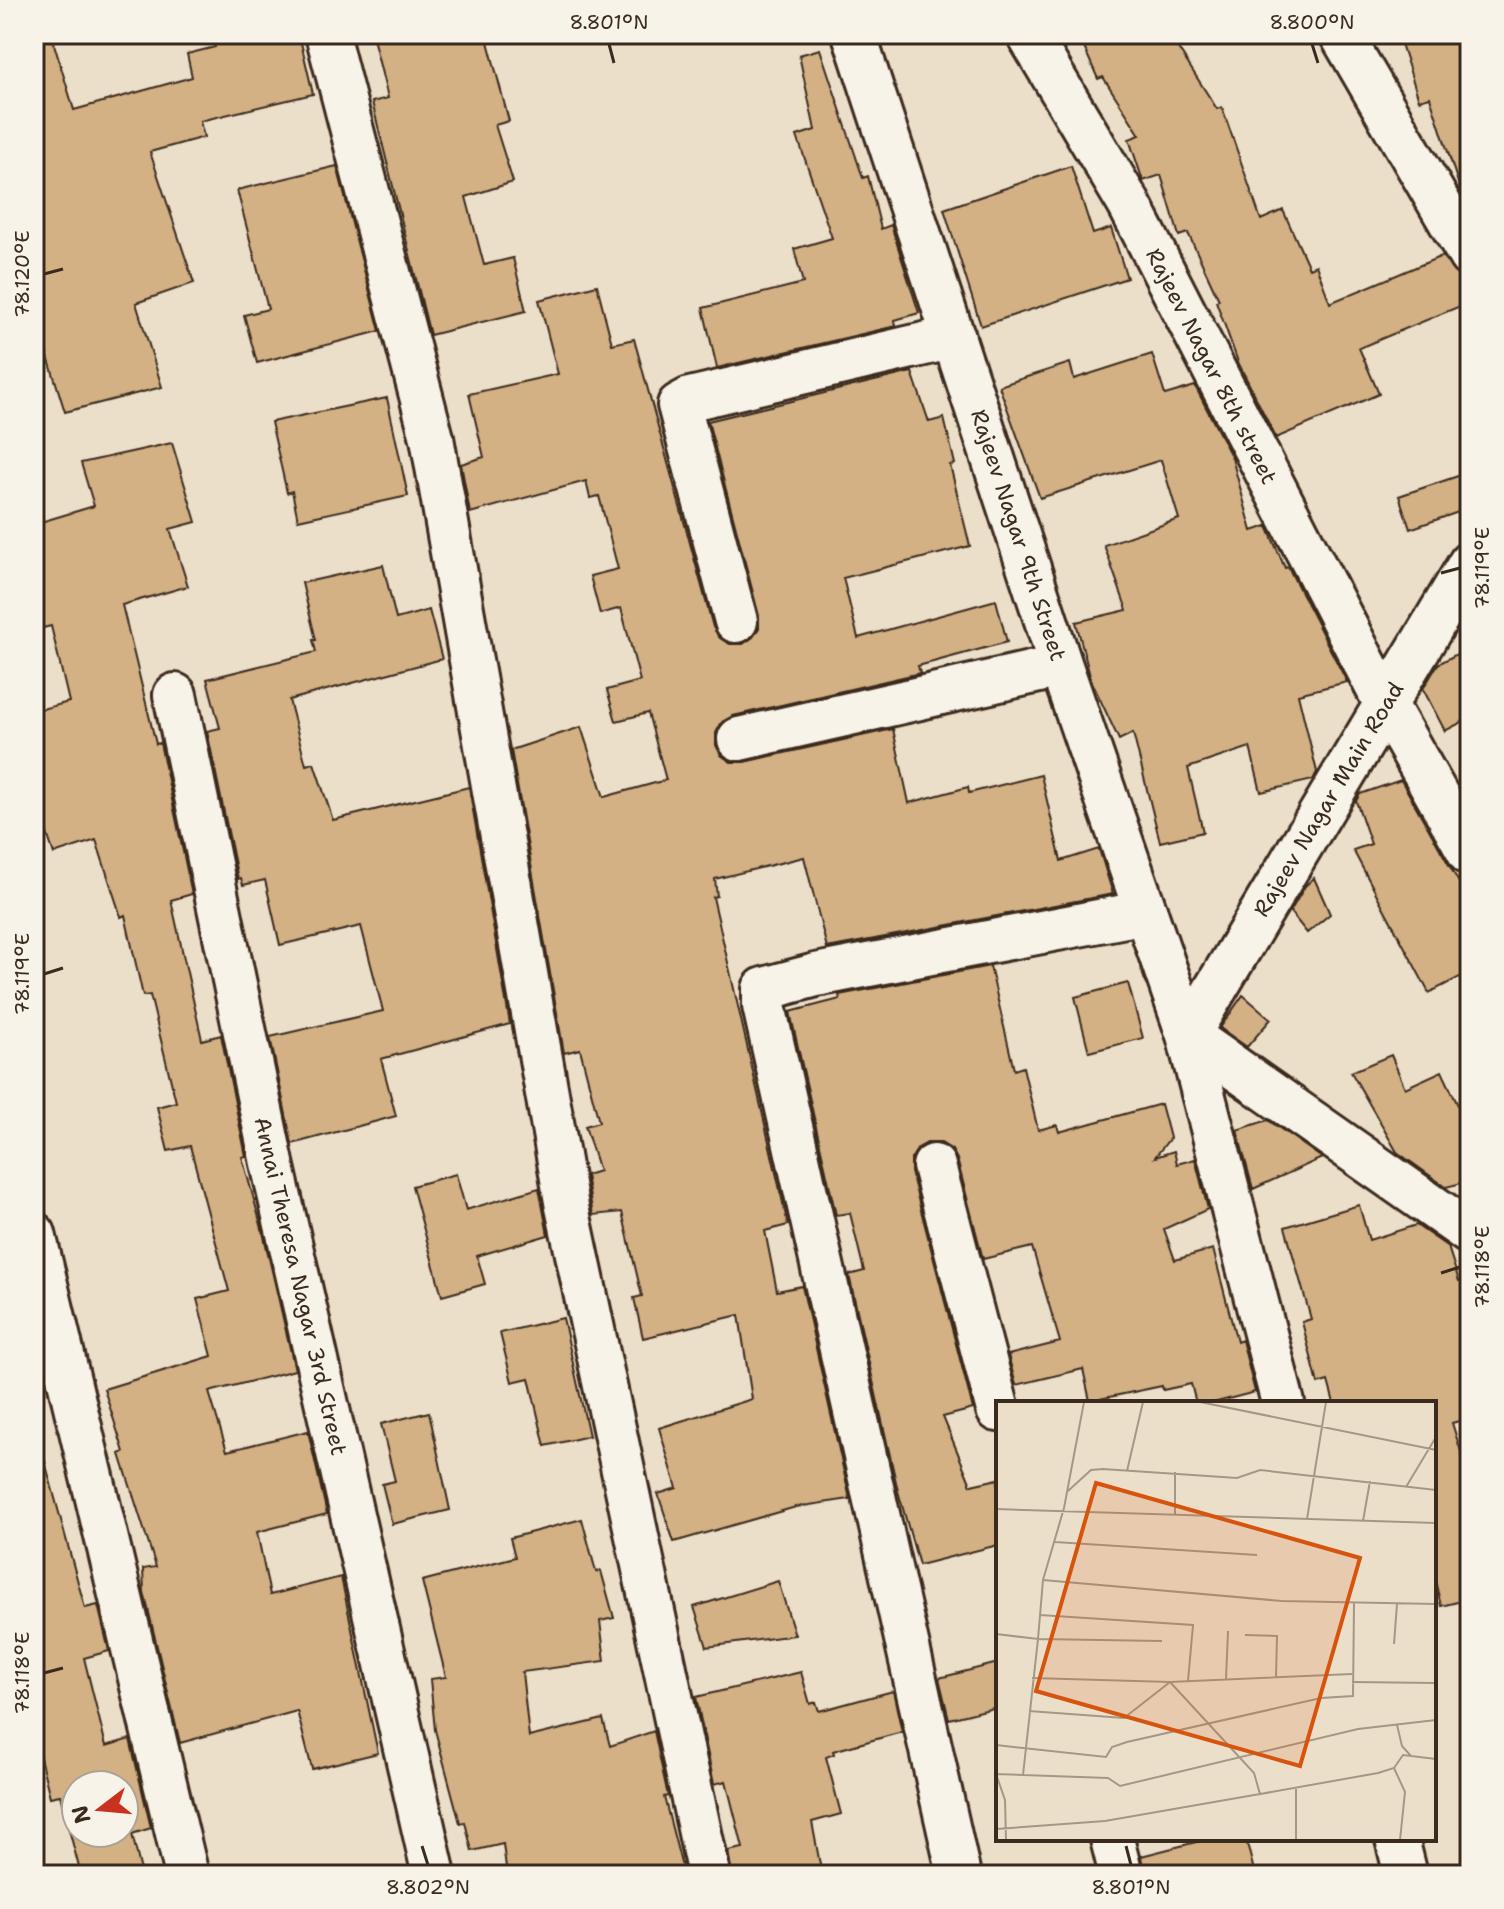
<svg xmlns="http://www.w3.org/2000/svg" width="1504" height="1909" font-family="'Shantell Sans',sans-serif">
<rect width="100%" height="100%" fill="#ecdfca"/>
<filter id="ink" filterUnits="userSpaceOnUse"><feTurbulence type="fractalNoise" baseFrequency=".0125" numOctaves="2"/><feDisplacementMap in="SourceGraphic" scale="16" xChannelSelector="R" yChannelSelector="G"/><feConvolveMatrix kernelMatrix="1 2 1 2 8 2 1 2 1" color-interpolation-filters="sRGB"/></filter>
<g filter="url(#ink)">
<path fill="#d3b185" stroke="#3b2a1e" stroke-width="2" fill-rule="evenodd" d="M34,34H51L74,110L192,77L187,54L215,47L211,34H299L313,94L200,121L204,137L150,152L194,283L136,303L162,387L65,412L44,344L34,346Z
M372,34H486L509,121L495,125L513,182L466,197L484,265L513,258L526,311L430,335L372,102L388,98Z
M1078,34H1169L1217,109L1222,107L1261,220L1283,210L1309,268L1316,265L1330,303L1442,256L1461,278L1470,302L1359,348L1379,394L1276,438L1238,362L1216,301L1219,300L1188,233L1179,236L1161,175L1143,181L1129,139L1140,135L1103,77L1098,79Z
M1398,34H1442L1446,42L1470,34V199L1465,200L1461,192L1430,97L1419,100Z
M820,49L863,178L868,176L881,229L891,225L919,313L895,320L896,326L717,368L703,308L803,283L794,249L832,238L797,136L815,130L799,55Z
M337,166L380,331L257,363L244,315L268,309L237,190Z
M1071,166L1093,234L1111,228L1127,278L981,326L944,209Z
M597,285L612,344L634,339L713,627L720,638L730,644H743L753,637L759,628V616L708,421L912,372L929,422L944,418L955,464L950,465L970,546L843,578L858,638L996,600L1007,642L918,666L920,673L733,716L722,722L716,733V745L721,755L731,762H744L893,729L909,803L968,787L969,793L1041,775L1061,861L1099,849L1113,894L827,948L804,857L715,879L717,896L713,897L788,1225L765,1231L777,1291L802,1286L850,1499L796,1507L674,1542L658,1494L677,1488L659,1428L752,1399L739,1315L643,1338L634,1298L642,1296L622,1212L593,1215L586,1175L599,1171L585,1126L599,1122L580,1049L564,1053L511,750L581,727L604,797L666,780L648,713L616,721L607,690L640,681L621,608L600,614L590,576L618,569L599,496L590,498L586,481L470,513L461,464L484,457L469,394L558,374L539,300Z
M1152,354L1165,395L1195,386L1232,458L1252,531L1267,526L1285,568L1288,567L1347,682L1298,694L1317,772L1313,780L1261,792L1250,747L1188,768L1203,832L1160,842L1133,733L1119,740L1091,680L1076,622L1127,610L1104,545L1179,519L1161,460L1040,498L999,386L1070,363L1074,379Z
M387,398L408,496L298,520L292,491L287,493L271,422Z
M172,443L196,522L170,529L188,586L122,605L156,744L160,743L192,894L171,900L202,1040L221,1035L246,1156L242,1157L263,1232L295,1370L209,1392L227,1451L308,1431L327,1514L257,1532L270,1595L341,1577L378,1753L312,1769L297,1711L180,1743L144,1592L143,1569L156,1567L120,1454L124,1452L104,1389L212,1356L197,1299L229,1291L190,1146L168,1151L157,1107L176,1102L150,995L143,996L125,915L121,917L96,840L54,854L42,819L34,821V711L69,702L51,626L43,628L34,598V524L94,506L81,463Z
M1470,472V508L1410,529L1399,496Z
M383,565L396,619L429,610L442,659L289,700L306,765L314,763L333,820L469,787L510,1024L381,1059L396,1116L292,1144L270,1037L383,1011L361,926L280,945L265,880L243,885L241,878L238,879L207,731L220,728L207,679L316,652L313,640H316L302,583Z
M1470,647V718L1445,731L1423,689L1438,664Z
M1401,780L1470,902V972L1429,993L1353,850L1371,844L1356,801L1360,794Z
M1314,878L1330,914L1307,933L1290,912L1305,886Z
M990,966L1014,1070L1023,1067L1038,1130L1057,1125L1059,1132L1161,1104L1170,1138L1155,1157L1174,1151L1177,1164L1195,1159L1208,1209L1164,1229L1175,1260L1213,1249L1237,1342L1242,1340L1255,1392L1213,1403H1196L1191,1384L1163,1390L1162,1386L1090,1401L1083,1369L1016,1385L1008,1355L1060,1342L1032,1247L983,1259L957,1159L952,1150L941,1143H927L918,1148L911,1159V1172L973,1409L943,1417L971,1485L998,1479V1545L919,1565L898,1491L849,1275L864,1271L850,1213L836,1215L790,1012L840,999L839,995Z
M1128,983L1143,1038L1089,1052L1075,997Z
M1243,995L1271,1019L1247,1047L1220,1028Z
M1391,1055L1405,1088L1442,1071L1470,1131V1181L1446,1187L1397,1152L1351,1072Z
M1268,1120L1322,1158L1253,1189L1237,1130Z
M456,1174L466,1210L539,1188L548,1235L477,1256L485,1284L442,1296L412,1186Z
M1359,1205L1369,1240L1416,1225L1448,1247L1459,1281L1470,1278V1418L1452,1423L1470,1480V1599L1441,1606L1434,1576V1403H1334L1328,1381L1318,1384L1302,1322L1311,1319L1285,1227Z
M563,1318L589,1436L545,1446L529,1378L512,1382L500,1333Z
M429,1412L450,1510L392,1524L382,1484L395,1481L381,1424Z
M44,1458L85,1608L98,1605L109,1651L84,1658L106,1746L130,1739L151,1828L132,1834L142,1875H81L60,1795L50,1797L34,1734V1459ZM76,1785H124V1833H76Z
M582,1519L596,1572L601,1571L614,1618L600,1621L605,1661L522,1672L529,1737L603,1719L610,1746L654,1731L668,1796L664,1797L684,1875H507L503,1844L472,1851L465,1822L460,1823L435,1730L430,1679L446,1677L422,1581L515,1557L510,1538Z
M778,1581L795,1635L707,1647L694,1607Z
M998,1663V1707L949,1719L939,1678Z
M801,1672L810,1704L816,1702L819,1711L893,1691L902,1732L833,1751L834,1754L826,1757L841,1814L812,1822L822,1875H732L728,1851L743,1848L726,1781L714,1784L696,1697Z
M1208,1839H1246L1255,1875H1144L1141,1856Z"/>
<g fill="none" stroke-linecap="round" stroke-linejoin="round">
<defs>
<path id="minor" d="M327,34L432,438L567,1207L709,1875
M854,34L1061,666L1188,1035L1283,1403
M1028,34L1129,204L1385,703L1470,854
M1341,34L1470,256
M736,621L679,405L690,399L954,337
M175,695L272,1163L434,1875
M739,739L1061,666
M1188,1035L1470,563
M1188,1035L1470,1233
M934,1166L998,1410
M34,1234L187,1875
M1112,1839L1121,1875
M1397,1839L1406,1875
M959,1875L764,1006V989L816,975L1146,912"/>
</defs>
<use href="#minor" stroke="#3b2a1e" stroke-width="48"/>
<use href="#minor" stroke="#f7f3e8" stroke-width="42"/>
</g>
</g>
<path fill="none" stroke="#3b2a1e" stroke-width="3" d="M609,44L614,63M1312,44L1318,63M44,274L63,269M1441,573L1460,568M44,974L63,968M1441,1273L1460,1267M44,1673L63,1668M422,1846L428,1865M1126,1846L1131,1865"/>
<g text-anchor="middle" stroke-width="6" stroke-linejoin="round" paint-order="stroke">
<g font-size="22" fill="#3b2a1e" stroke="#f7f3e8">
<text transform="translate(1212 366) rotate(63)" y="8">Rajeev Nagar 8th street</text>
<text transform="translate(1019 535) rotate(72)" y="8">Rajeev Nagar 9th Street</text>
<text transform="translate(1328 799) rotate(-59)" y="8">Rajeev Nagar Main Road</text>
<text transform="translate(301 1286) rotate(77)" y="8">Annai Theresa Nagar 3rd Street</text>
</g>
</g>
<g transform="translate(996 1401)">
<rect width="440" height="440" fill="#ecdfca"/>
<path fill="none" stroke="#a59785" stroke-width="2" d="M204,1L440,49M131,70L147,1M410,86L440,36M72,90L95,69L107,68L241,77L264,69L440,89M0,108L440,122M179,113V71M311,118L330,1M367,120L374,80M59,141L261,154M47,179L286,200L440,203M44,214L197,224L192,280M0,233L42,238L47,179L68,107L88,1M249,234L281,235L280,276M398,243L401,203M36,277L174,281L356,273M230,278L232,230M174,281L258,372L264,393L382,372L398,367L407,354L440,358M356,281L439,282L440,266M33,310L128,317L174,281M401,324L406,345L415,355M0,344L110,356L116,346L131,341L325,297L357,295L358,202M398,367L409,391L404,439M27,374L112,377L124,385L362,328L440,319M300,386V439M0,428L109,420L264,393M10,439L9,399L0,373L27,374L42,238L166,240"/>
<path fill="#d7540e" fill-opacity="0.15" stroke="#d7540e" stroke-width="4" d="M100,82L364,157L304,365L40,290Z"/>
<rect width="440" height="440" fill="none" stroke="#3b2a1e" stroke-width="4"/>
</g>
<rect width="1504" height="1909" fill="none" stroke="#f7f3e8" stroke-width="88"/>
<g transform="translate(100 1809) rotate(254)"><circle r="38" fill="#f7f3e8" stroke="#aca397" stroke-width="2"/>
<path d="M0-6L14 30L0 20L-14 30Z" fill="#c8321e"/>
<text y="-12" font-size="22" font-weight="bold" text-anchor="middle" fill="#3b2a1e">N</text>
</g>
<rect x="44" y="44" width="1416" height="1821" fill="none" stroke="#3b2a1e" stroke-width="3"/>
<g font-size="20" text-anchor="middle" fill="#3b2a1e">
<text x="609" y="29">8.801°N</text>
<text x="1312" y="29">8.800°N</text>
<text transform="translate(22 274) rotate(-90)" y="7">78.120°E</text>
<text transform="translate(1482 568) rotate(-90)" y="7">78.119°E</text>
<text transform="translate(22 974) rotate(-90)" y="7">78.119°E</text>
<text transform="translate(1482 1267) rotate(-90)" y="7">78.118°E</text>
<text transform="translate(22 1673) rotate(-90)" y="7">78.118°E</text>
<text x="428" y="1894">8.802°N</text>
<text x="1131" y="1894">8.801°N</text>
</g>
</svg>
